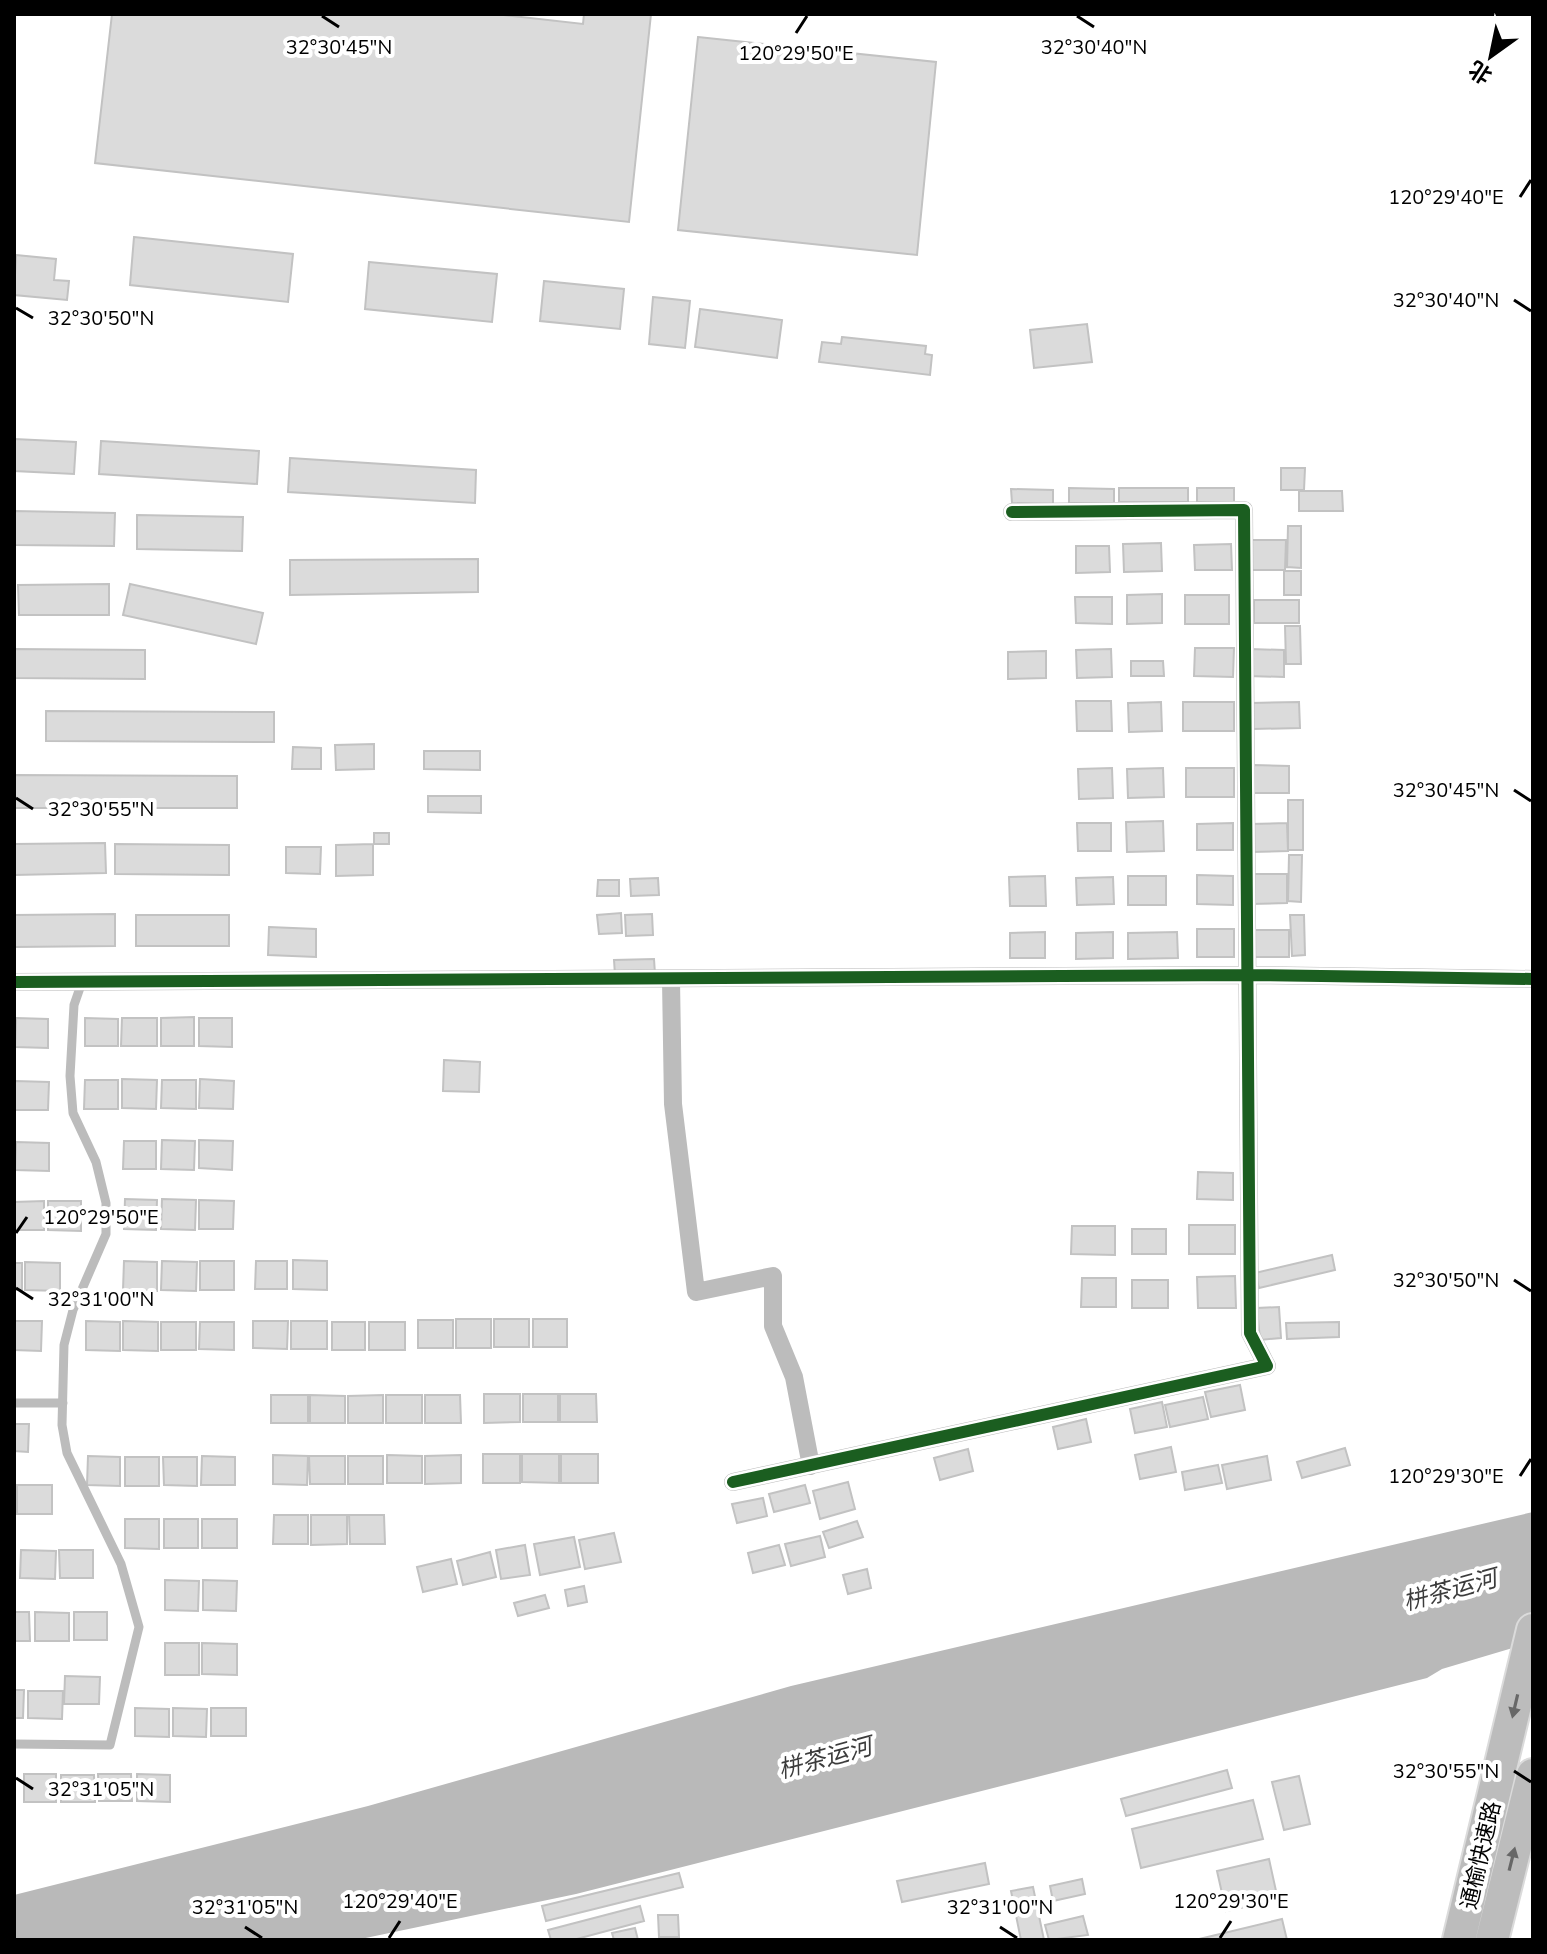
<svg xmlns="http://www.w3.org/2000/svg" width="1547" height="1954" font-family="'Nunito Sans','Noto Sans SC',sans-serif">
<rect width="100%" height="100%" fill="#fff"/>
<path fill="#b9b9b9" d="M1533,1512V1642L1442,1669L1427,1678L576,1894L356,1940H14V1895L368,1806L791,1686Z"/>
<path fill="#dbdbdb" stroke="#c2c2c2" stroke-width="2" d="M112,14H495L583,24L584,14H651L629,222L95,163Z
M698,37L936,62L917,255L678,230Z
M134,237L293,254L288,302L130,285Z
M16,255L56,259L54,280L69,281L67,300L14,295Z
M369,262L497,274L492,322L365,309Z
M544,281L624,289L620,329L540,321Z
M653,297L690,301L685,348L649,344Z
M700,309L782,320L777,358L695,347Z
M1087,324L1092,362L1034,368L1030,330Z
M842,337L926,346L925,354L932,355L930,375L819,362L822,342L841,344Z
M14,439L76,442L74,474L14,471Z
M101,441L259,451L257,484L99,474Z
M290,458L476,470L475,503L288,492Z
M1281,468H1305L1304,490H1281Z
M1069,488L1114,489V503H1069Z
M1119,488H1188V502H1119Z
M1197,488H1234V502H1197Z
M1011,489L1053,490V504L1012,503Z
M1299,491H1342L1343,511H1299Z
M14,511L115,513L114,546L14,545Z
M137,515L243,517L242,551L137,549Z
M1288,526H1301V568L1287,567Z
M1250,540H1286L1285,570H1250Z
M1161,543L1162,571L1124,572L1123,544Z
M1231,544L1232,570H1195L1194,545Z
M1076,546H1109L1110,572L1076,573Z
M478,559V592L290,595V560Z
M1284,571H1301V595H1284Z
M109,584V615H19L18,585Z
M130,584L263,613L256,644L123,615Z
M1162,594V623L1127,624V595Z
M1185,595H1229V624H1185Z
M1075,597H1112V624L1076,623Z
M1254,600H1299V623H1254Z
M1285,626H1300L1301,664H1286Z
M1195,648H1234L1233,677L1194,676Z
M14,649L145,650V679L14,678Z
M1111,649L1112,677L1077,678L1076,650Z
M1249,649L1284,650V677L1248,676Z
M1046,651V678L1008,679V652Z
M1131,661H1163L1164,676H1131Z
M1076,701H1111L1112,731H1077Z
M1161,702L1162,731L1129,732L1128,703Z
M1183,702H1234V731H1183Z
M1299,702L1300,728L1253,729L1252,703Z
M46,711L274,712V742L46,741Z
M374,744V769L336,770L335,745Z
M293,747L321,748V769H292Z
M424,751H480V770L424,769Z
M1253,765L1289,766V793H1253Z
M1112,768L1113,798L1079,799L1078,769Z
M1163,768L1164,797L1128,798L1127,769Z
M1186,768H1234V797H1186Z
M14,775L237,776V808H14Z
M428,796H481V813L428,812Z
M1288,800H1303V850H1288Z
M1163,821L1164,851L1127,852L1126,822Z
M1077,823H1111V851H1078Z
M1233,823V850H1197V824Z
M1287,823L1288,851L1252,852L1251,824Z
M374,833H389V844H374Z
M105,843L106,873L14,875V844Z
M115,844L229,845V875L115,874Z
M373,844V875L336,876V845Z
M286,847H321L320,874L286,873Z
M1289,855H1302L1301,902L1288,901Z
M1250,874H1287V903L1251,904Z
M1197,875L1233,876V905L1197,904Z
M1045,876L1046,906H1010L1009,877Z
M1128,876H1166V905H1128Z
M1113,877L1114,904L1077,905L1076,878Z
M658,878L659,895L631,896L630,879Z
M598,880H619V896H597Z
M621,913L622,933L599,934L597,915Z
M115,914V946L14,947V915Z
M652,914L653,935L626,936L625,915Z
M136,915H229V946H136Z
M1290,915H1304L1305,955L1292,956Z
M269,927L316,929V957L268,955Z
M1197,929H1234V957H1197Z
M1252,930H1289V957H1252Z
M1045,932V958H1010V933Z
M1113,932V958L1076,959V933Z
M1177,932L1178,958L1128,959V933Z
M654,959L655,974L615,975L614,960Z
M194,1017V1046H161V1018Z
M16,1018L48,1019V1048L15,1047Z
M85,1018L118,1019V1046H85Z
M122,1018H157V1046H121Z
M199,1018H232V1047L199,1046Z
M444,1060L480,1062L479,1092L443,1091Z
M122,1079L157,1080L156,1109L122,1108Z
M200,1079L234,1081L233,1109L199,1108Z
M85,1080H118V1109H84Z
M162,1080H196V1109L161,1108Z
M15,1081L49,1082L48,1110H15Z
M162,1140L195,1141L194,1170L161,1169Z
M199,1140L233,1141L232,1170L199,1168Z
M124,1141H156V1169H123Z
M16,1142L49,1143V1171L15,1170Z
M1198,1172L1233,1173V1200L1197,1199Z
M125,1199L157,1200L156,1230L124,1229Z
M162,1199L196,1200L195,1230L161,1229Z
M199,1200L234,1201L233,1229H199Z
M44,1201V1230H14V1202Z
M48,1201H81V1231L48,1230Z
M1189,1225H1235V1254H1189Z
M1072,1226H1115V1255L1071,1254Z
M1132,1229H1166V1254H1132Z
M1332,1255L1335,1270L1259,1288L1255,1273Z
M293,1260L327,1261V1290L293,1289Z
M124,1261L157,1262V1291L123,1290Z
M162,1261L197,1262L196,1291L161,1290Z
M200,1261H234V1290H200Z
M256,1261H287V1289H255Z
M25,1262L60,1263V1291L25,1290Z
M14,1263H22V1290H14Z
M1235,1276L1236,1308H1198L1197,1277Z
M1082,1278H1116V1307H1081Z
M1132,1280H1168V1308H1132Z
M1279,1307L1281,1338L1260,1340L1257,1308Z
M456,1319H491V1348H456Z
M494,1319H529V1347H494Z
M533,1319H567V1347H533Z
M418,1320H453V1348H418Z
M14,1321H42L41,1351L14,1350Z
M86,1321L120,1322V1351L86,1350Z
M123,1321L158,1322V1351L123,1350Z
M253,1321H288L287,1349L253,1348Z
M291,1321H327V1349H291Z
M161,1322H196V1350H161Z
M200,1322H234V1350L199,1349Z
M332,1322H365V1350H332Z
M369,1322H405V1350H369Z
M1339,1322V1337L1287,1339L1286,1323Z
M1240,1385L1245,1410L1211,1417L1205,1392Z
M484,1394H520V1422L484,1423Z
M523,1394H558V1422H523Z
M560,1394H596L597,1422H560Z
M271,1395H308V1423H271Z
M310,1395L345,1396V1423H310Z
M383,1395V1423H348V1396Z
M386,1395H422V1423H386Z
M425,1395H460L461,1423H425Z
M1203,1397L1208,1419L1170,1427L1165,1405Z
M1162,1402L1167,1427L1135,1433L1130,1409Z
M1086,1419L1091,1442L1058,1449L1053,1427Z
M14,1424H29L28,1452L14,1451Z
M1171,1447L1176,1472L1140,1479L1135,1455Z
M1345,1448L1350,1465L1302,1478L1297,1462Z
M968,1449L973,1471L940,1480L934,1458Z
M483,1454H520V1483H483Z
M522,1454H559V1483L522,1482Z
M561,1454H598V1483H561Z
M273,1455L308,1456L307,1485L273,1484Z
M387,1455L422,1456V1483H387Z
M461,1455V1483L425,1484V1456Z
M88,1456L120,1457V1486L87,1485Z
M202,1456L235,1457V1485H201Z
M309,1456H345V1484H310Z
M348,1456H383V1484H348Z
M1267,1456L1271,1480L1227,1489L1222,1465Z
M125,1457H159V1486H125Z
M163,1457H197V1486L164,1485Z
M1218,1465L1222,1483L1185,1490L1182,1472Z
M848,1482L855,1509L820,1519L813,1491Z
M17,1485H52V1514H17Z
M805,1485L810,1503L774,1512L769,1494Z
M763,1498L767,1516L737,1523L732,1504Z
M274,1515H308V1544H273Z
M311,1515H347V1544L311,1545Z
M349,1515H384L385,1544H350Z
M125,1519H159V1549L125,1548Z
M164,1519H198V1548H164Z
M202,1519H237V1548H202Z
M857,1521L863,1537L829,1548L823,1532Z
M614,1533L621,1562L585,1569L579,1540Z
M820,1536L825,1557L791,1566L785,1544Z
M574,1537L580,1567L540,1575L534,1544Z
M525,1545L530,1575L501,1579L496,1550Z
M779,1545L785,1565L753,1573L748,1553Z
M21,1550L56,1551L55,1579L20,1578Z
M59,1550H93V1578H60Z
M490,1552L496,1577L463,1585L457,1561Z
M451,1559L457,1584L423,1592L417,1567Z
M867,1569L871,1588L848,1594L843,1575Z
M165,1580L199,1581L198,1611L165,1610Z
M203,1580L237,1581L236,1611L203,1610Z
M584,1586L587,1602L568,1606L565,1590Z
M545,1595L549,1608L518,1616L514,1603Z
M14,1612H29L30,1641H14Z
M35,1612L69,1613V1641H35Z
M74,1612H107V1640H74Z
M165,1643H199V1675H165Z
M202,1643L237,1644V1675L202,1674Z
M65,1676L100,1677L99,1704H64Z
M14,1690H24L23,1718H14Z
M28,1691H63L62,1719L28,1718Z
M135,1708L169,1709V1737L135,1736Z
M173,1708L207,1709L206,1737L173,1736Z
M211,1708H246V1736H211Z
M1227,1770L1232,1788L1126,1816L1121,1799Z
M24,1774H56V1802H24Z
M98,1774H131L132,1801H99Z
M137,1774L170,1775V1802L137,1801Z
M61,1775H94L95,1802H61Z
M1299,1776L1310,1824L1284,1830L1272,1782Z
M1253,1800L1263,1839L1141,1868L1132,1829Z
M1269,1859L1278,1900L1226,1911L1217,1871Z
M985,1863L989,1884L902,1902L897,1881Z
M679,1873L683,1887L546,1921L542,1906Z
M1082,1879L1085,1894L1053,1901L1050,1886Z
M1033,1887L1044,1940H1021L1011,1891Z
M640,1906L644,1921L573,1940H551L548,1930Z
M658,1915H678L679,1937H659Z
M1083,1916L1088,1935L1049,1940L1045,1925Z
M1282,1919L1287,1940H1195Z
M635,1928L638,1940H614L612,1933Z"/>
<g fill="none" stroke-linecap="round" stroke-linejoin="round">
<defs>
<path id="trunk" d="M1459,1940L1533,1630
M1492,1940L1533,1775"/>
</defs>
<use href="#trunk" stroke="#dbdbdb" stroke-width="36"/>
<path stroke="#bcbcbc" stroke-width="9" d="M14,1403H63
M14,1744L110,1745L139,1627L121,1564L67,1453L62,1425L64,1345L73,1310L106,1234V1203L96,1162L73,1113L70,1076L74,1005L82,982"/>
<path stroke="#bcbcbc" stroke-width="18" d="M671,980L673,1104L696,1292L773,1276V1326L794,1377L811,1466
M14,982L1248,975L1533,979
M733,1482L1267,1366L1250,1333L1244,510L1012,512"/>
<use href="#trunk" stroke="#bcbcbc" stroke-width="32"/>
<defs>
<path id="cycleway" d="M14,982L1248,975L1533,979
M733,1482L1267,1366L1250,1333L1244,510L1012,512"/>
</defs>
<use href="#cycleway" stroke="#fff" stroke-width="17"/>
<use href="#cycleway" stroke="#1b5e20" stroke-width="12"/>
</g>
<defs><path id="oneway-solid" d="M-6-.8H1V-3.2L6.5 0L1 3.2V.8H-6Z" transform="scale(2)"/></defs>
<g fill="#676767">
<use href="#oneway-solid" transform="translate(1515 1706) rotate(103)"/>
<use href="#oneway-solid" transform="translate(1512 1859) rotate(-76)"/>
</g>
<path fill="none" stroke="#000" stroke-width="3" d="M322,16L339,27M1077,16L1094,27M796,33L807,16M1520,197L1531,180M1514,300L1531,311M16,308L33,318M1514,790L1531,801M16,798L33,809M16,1233L27,1217M1514,1280L1531,1291M16,1288L33,1299M1520,1476L1531,1459M1514,1771L1531,1782M16,1778L33,1789M245,1927L262,1938M1000,1927L1017,1938M389,1938L400,1921M1220,1938L1231,1921"/>
<g text-anchor="middle" stroke-width="8" stroke-linejoin="round" paint-order="stroke">
<g font-size="22" fill="#000" stroke="#fff">
<text transform="translate(1480 1855) rotate(-77)" y="8">通榆快速路</text>
</g>
<g font-size="24" font-style="italic" fill="#3c3c3c" stroke="#fff">
<text transform="translate(1450 1590) rotate(-15)" y="8">栟茶运河</text>
<text transform="translate(825 1758) rotate(-15)" y="8">栟茶运河</text>
</g>
</g>
<g font-size="20" text-anchor="middle" fill="#000" stroke="#fff" stroke-width="8" stroke-linejoin="round" paint-order="stroke">
<text x="339" y="54">32°30'45"N</text>
<text x="1094" y="54">32°30'40"N</text>
<text x="796" y="60">120°29'50"E</text>
<text x="1446" y="204">120°29'40"E</text>
<text x="1446" y="307">32°30'40"N</text>
<text x="101" y="325">32°30'50"N</text>
<text x="1446" y="797">32°30'45"N</text>
<text x="101" y="816">32°30'55"N</text>
<text x="101" y="1224">120°29'50"E</text>
<text x="1446" y="1287">32°30'50"N</text>
<text x="101" y="1306">32°31'00"N</text>
<text x="1446" y="1483">120°29'30"E</text>
<text x="1446" y="1778">32°30'55"N</text>
<text x="101" y="1796">32°31'05"N</text>
<text x="400" y="1908">120°29'40"E</text>
<text x="1231" y="1908">120°29'30"E</text>
<text x="245" y="1914">32°31'05"N</text>
<text x="1000" y="1914">32°31'00"N</text>
</g>
<rect width="1547" height="1954" fill="none" stroke="#000000" stroke-width="32"/>
<g transform="translate(1491 56) rotate(213)" stroke="#ffffff" stroke-width="6" paint-order="stroke">
<path d="M0-6L14 30L0 20L-14 30Z" fill="#000000"/>
<text y="-12" font-size="22" font-weight="bold" text-anchor="middle" fill="#000000">北</text>
</g>
</svg>
